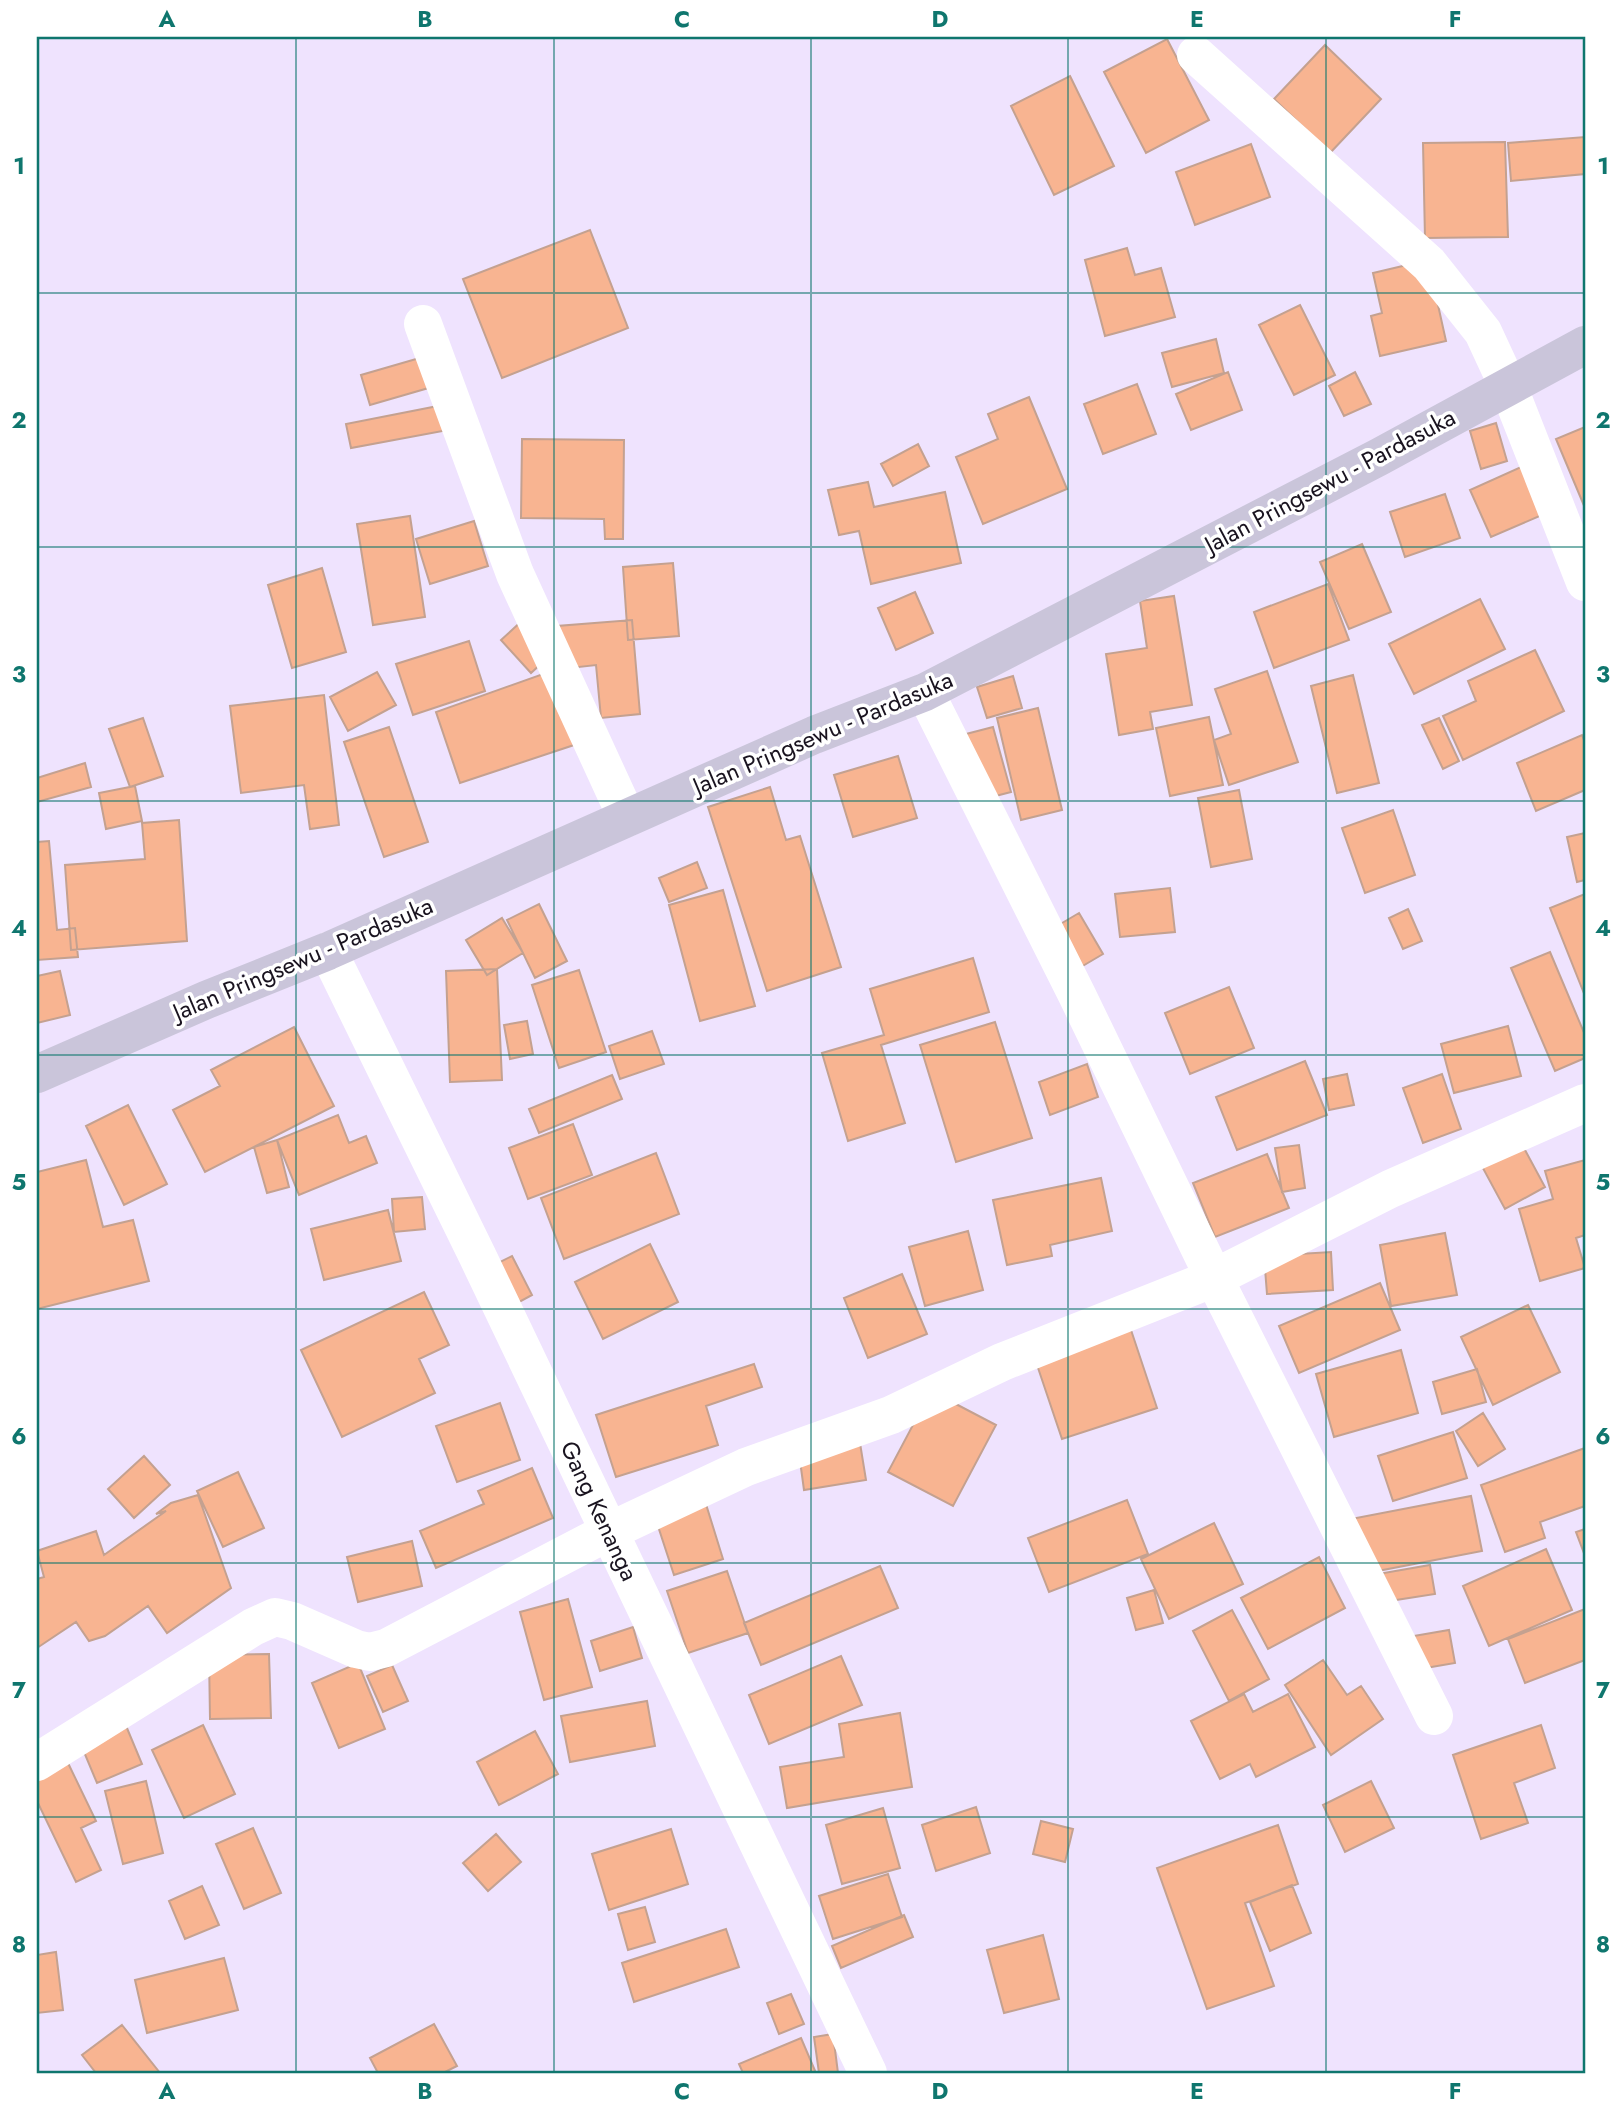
<svg xmlns="http://www.w3.org/2000/svg" width="1622" height="2110" font-family="Jost,sans-serif">
<rect width="100%" height="100%" fill="#efe3fe"/>
<path fill="#f8b491" stroke="#c4a190" stroke-width="2" d="M1167,39L1209,120L1146,153L1104,72Z
M1325,45L1381,99L1330,153L1274,99Z
M1070,76L1114,166L1054,195L1011,106Z
M1585,137V174L1511,181L1508,143Z
M1505,142L1508,237L1425,238L1423,143Z
M1251,144L1270,197L1195,225L1176,172Z
M590,230L628,328L502,378L463,279Z
M1127,248L1135,275L1161,268L1175,317L1105,336L1085,260Z
M1428,260L1446,341L1380,356L1371,316L1382,313L1373,273Z
M1300,305L1335,375L1294,395L1259,325Z
M1216,339L1224,373L1172,387L1162,353Z
M423,357L432,387L370,405L361,375Z
M1228,372L1242,410L1191,430L1176,394Z
M1355,372L1371,404L1344,416L1329,386Z
M1137,384L1156,434L1103,454L1084,404Z
M1029,397L1067,489L983,524L956,457L998,439L988,414Z
M443,405L448,430L351,448L346,424Z
M1496,423L1507,461L1481,469L1470,431Z
M1585,427V508L1556,439Z
M522,439L624,440L623,539H605L604,519L521,518Z
M918,444L929,466L893,486L881,464Z
M1521,467L1542,515L1491,537L1470,490Z
M868,482L874,507L945,492L961,563L871,584L859,531L839,535L828,490Z
M1445,494L1460,538L1405,557L1390,512Z
M410,516L425,617L373,625L357,524Z
M474,521L488,566L430,584L416,539Z
M1362,544L1391,612L1349,629L1320,562Z
M673,563L679,636L628,640L623,567Z
M322,568L346,652L292,668L268,585Z
M1328,584L1349,640L1274,668L1254,612Z
M915,592L933,633L896,650L878,608Z
M1174,596L1192,705L1150,712L1153,729L1119,735L1106,654L1147,648L1140,601Z
M1480,599L1505,649L1414,694L1389,644Z
M524,619L554,652L531,673L501,640Z
M632,620L640,714L601,718L596,665L561,669L557,626Z
M469,641L485,691L413,715L396,664Z
M1535,650L1564,711L1463,760L1443,716L1476,701L1468,681Z
M560,668L586,741L460,783L436,712Z
M1267,671L1298,762L1229,785L1214,740L1231,734L1215,689Z
M377,672L396,705L348,731L330,697Z
M1353,675L1379,783L1337,793L1311,686Z
M1013,676L1022,708L987,718L977,687Z
M324,695L339,825L310,829L304,785L241,793L230,706Z
M1038,708L1062,810L1021,820L997,718Z
M1209,717L1223,785L1170,796L1156,728Z
M143,718L163,776L130,787L109,729Z
M1439,718L1459,761L1443,769L1422,725Z
M389,727L428,842L384,857L344,742Z
M993,727L1011,792L984,799L966,734Z
M1582,735L1585,743V790L1536,811L1517,763Z
M898,756L917,818L853,837L834,775Z
M85,763L91,787L37,802V778Z
M135,786L142,821L106,829L99,793Z
M770,787L786,840L800,836L841,967L767,991L708,807Z
M1239,790L1252,859L1211,867L1198,798Z
M1393,810L1415,875L1365,893L1342,828Z
M179,820L187,941L71,950L65,865L145,859L142,823Z
M1585,833V880L1577,882L1567,837Z
M49,841L57,930L75,928L78,957L37,960V842Z
M697,862L707,888L669,902L659,878Z
M1170,888L1175,932L1120,937L1115,894Z
M723,890L755,1006L700,1021L669,905Z
M1585,894V996L1550,908Z
M539,904L567,961L535,978L507,920Z
M1408,909L1422,941L1403,949L1389,918Z
M1079,913L1103,954L1081,967L1057,926Z
M502,918L523,953L487,975L466,940Z
M1550,952L1585,1035V1058L1555,1071L1511,968Z
M973,958L989,1012L881,1045L905,1123L848,1141L822,1053L884,1035L870,989Z
M497,969L502,1080L450,1082L446,971Z
M579,970L606,1052L559,1068L532,985Z
M60,971L70,1015L37,1023V976Z
M1229,987L1254,1048L1190,1074L1165,1013Z
M527,1021L533,1054L510,1059L504,1025Z
M995,1022L1032,1138L956,1162L920,1045Z
M1508,1026L1521,1076L1454,1093L1441,1044Z
M294,1027L334,1106L205,1172L173,1110L220,1086L211,1070Z
M652,1031L664,1064L620,1079L609,1046Z
M1305,1061L1327,1115L1237,1150L1216,1097Z
M1087,1064L1098,1097L1050,1115L1039,1082Z
M1347,1074L1354,1105L1329,1110L1323,1079Z
M1442,1074L1461,1129L1423,1143L1403,1088Z
M612,1075L622,1099L539,1133L529,1109Z
M128,1105L167,1184L124,1205L86,1126Z
M338,1115L349,1143L366,1136L377,1163L299,1195L277,1140Z
M573,1124L592,1175L528,1199L509,1148Z
M1518,1137L1545,1187L1505,1209L1478,1159Z
M277,1140L289,1187L267,1193L254,1147Z
M1299,1145L1305,1188L1282,1192L1275,1148Z
M656,1153L679,1214L564,1259L541,1198Z
M1267,1154L1289,1208L1215,1237L1193,1183Z
M86,1160L103,1227L133,1220L149,1281L37,1309V1172Z
M1585,1160V1235L1576,1238L1585,1268L1540,1281L1519,1209L1553,1199L1545,1171Z
M1101,1178L1112,1231L1050,1245L1052,1256L1007,1265L993,1200Z
M422,1197L425,1229L394,1232L392,1199Z
M388,1210L401,1261L324,1280L311,1229Z
M968,1231L983,1290L925,1306L909,1247Z
M1445,1233L1457,1295L1391,1306L1380,1245Z
M650,1244L678,1302L603,1339L575,1282Z
M1331,1252L1333,1290L1267,1294L1264,1256Z
M512,1256L532,1295L510,1307L490,1267Z
M902,1274L927,1334L868,1358L844,1298Z
M1380,1283L1400,1330L1299,1373L1279,1326Z
M424,1292L449,1345L419,1359L435,1393L342,1437L301,1350Z
M1528,1305L1560,1372L1493,1405L1461,1337Z
M1130,1327L1157,1408L1062,1439L1035,1359Z
M1401,1350L1418,1413L1334,1437L1316,1374Z
M754,1364L762,1387L706,1406L718,1445L616,1477L596,1415Z
M1477,1369L1486,1402L1442,1414L1433,1382Z
M931,1391L996,1425L953,1506L888,1472Z
M500,1403L520,1460L457,1482L436,1426Z
M1483,1413L1505,1449L1478,1466L1456,1431Z
M1453,1432L1467,1478L1393,1501L1378,1456Z
M859,1437L866,1480L804,1490L798,1446Z
M1585,1448V1506L1540,1522L1545,1538L1505,1552L1481,1485Z
M144,1456L170,1485L134,1518L108,1489Z
M532,1468L553,1518L436,1568L420,1531L484,1504L478,1491Z
M238,1472L264,1528L223,1547L197,1491Z
M198,1495L231,1588L167,1633L148,1606L105,1636L89,1641L76,1622L37,1648V1579L44,1577L37,1551L96,1531L104,1555L166,1511L156,1514L171,1503Z
M1471,1496L1482,1551L1362,1574L1351,1519Z
M1127,1500L1148,1554L1049,1592L1028,1538Z
M705,1501L723,1559L674,1575L655,1517Z
M1214,1523L1243,1584L1169,1619L1141,1559Z
M1585,1529V1556L1576,1532Z
M412,1541L422,1586L358,1602L347,1557Z
M1546,1549L1572,1610L1489,1646L1463,1586Z
M1319,1557L1345,1608L1268,1649L1241,1598Z
M1430,1565L1435,1594L1383,1602L1378,1574Z
M880,1566L898,1608L761,1665L744,1623Z
M727,1571L748,1633L688,1653L667,1591Z
M1154,1590L1163,1623L1136,1630L1127,1598Z
M568,1599L592,1687L544,1700L520,1612Z
M1585,1609V1660L1525,1683L1508,1639Z
M1232,1610L1269,1679L1229,1701L1193,1631Z
M633,1627L642,1658L600,1671L591,1641Z
M1449,1630L1455,1663L1408,1671L1402,1638Z
M269,1654L271,1718L210,1719L209,1655Z
M841,1656L862,1705L769,1744L749,1695Z
M1323,1660L1347,1695L1361,1686L1383,1719L1331,1755L1285,1685Z
M358,1663L385,1729L339,1748L312,1683Z
M392,1665L408,1701L383,1712L367,1676Z
M1244,1694L1253,1712L1288,1694L1315,1747L1256,1777L1250,1764L1220,1779L1191,1721Z
M647,1701L655,1746L570,1762L561,1716Z
M900,1713L912,1787L787,1808L780,1767L844,1757L839,1724Z
M124,1721L142,1764L97,1783L79,1740Z
M203,1725L235,1794L184,1818L152,1750Z
M1541,1725L1555,1768L1514,1783L1528,1823L1481,1839L1453,1755Z
M535,1731L558,1774L499,1805L477,1762Z
M68,1763L96,1821L81,1828L101,1870L76,1882L37,1801V1778Z
M146,1781L163,1853L123,1864L105,1791Z
M1371,1781L1394,1828L1345,1852L1323,1805Z
M976,1807L990,1853L936,1871L922,1825Z
M883,1808L900,1868L842,1884L826,1825Z
M1041,1821L1073,1829L1065,1862L1033,1854Z
M1278,1825L1298,1884L1245,1903L1274,1986L1207,2009L1157,1868Z
M253,1828L281,1893L244,1909L216,1844Z
M671,1829L688,1884L609,1910L592,1854Z
M496,1834L521,1862L488,1891L463,1863Z
M888,1874L902,1917L833,1939L819,1896Z
M1292,1885L1311,1933L1270,1951L1250,1902Z
M202,1886L219,1925L185,1939L169,1901Z
M645,1907L655,1942L628,1950L618,1914Z
M904,1915L913,1937L841,1968L832,1946Z
M726,1929L739,1967L634,2002L622,1963Z
M1043,1935L1059,1999L1004,2013L987,1950Z
M56,1952L63,2010L37,2013V1955Z
M224,1958L238,2010L147,2033L135,1980Z
M791,1994L804,2024L779,2034L767,2003Z
M434,2024L457,2066L443,2073H378L370,2058Z
M122,2025L160,2073H96L82,2055Z
M833,2034L838,2073H819L814,2037Z
M801,2038L816,2073H743L739,2064Z"/>
<g fill="none" stroke-linecap="round" stroke-linejoin="round">
<path stroke="#fff" stroke-width="38" d="M1196,55L1429,264L1483,332L1508,386L1585,582
M423,324L515,574L627,818
M925,692L1077,995L1214,1278L1434,1716
M328,951L477,1255L868,2073
M37,1762L253,1627L275,1617L292,1621L356,1649L370,1652L386,1648L608,1532L746,1467L891,1415L1002,1362L1214,1278L1390,1189L1585,1103"/>
<path stroke="#cac5da" stroke-width="38" d="M37,1074L206,1000L328,951L814,735L925,692L1379,457L1585,345"/>
</g>
<path fill="none" stroke="#0f766e" stroke-width="2" stroke-opacity="0.55" d="M296,37V2073M554,37V2073M811,37V2073M1068,37V2073M1326,37V2073M37,293H1585M37,547H1585M37,801H1585M37,1055H1585M37,1309H1585M37,1563H1585M37,1817H1585"/>
<g text-anchor="middle" stroke-width="7" stroke-linejoin="round" paint-order="stroke">
<g font-size="24" fill="#19131f" stroke="#fff">
<text transform="translate(1330 481) rotate(-28)" y="8">Jalan Pringsewu - Pardasuka</text>
<text transform="translate(823 733) rotate(-23)" y="8">Jalan Pringsewu - Pardasuka</text>
<text transform="translate(303 959) rotate(-23)" y="8">Jalan Pringsewu - Pardasuka</text>
<text transform="translate(599 1511) rotate(65)" y="8">Gang Kenanga</text>
</g>
</g>
<rect width="1622" height="2110" fill="none" stroke="#ffffff" stroke-width="77"/>
<rect x="38" y="38" width="1546" height="2034" fill="none" stroke="#0f766e" stroke-width="2.5"/>
<g font-size="23" text-anchor="middle" font-weight="bold" fill="#0f766e">
<text x="167" y="27">A</text>
<text x="425" y="27">B</text>
<text x="682" y="27">C</text>
<text x="940" y="27">D</text>
<text x="1197" y="27">E</text>
<text x="1455" y="27">F</text>
<text x="19" y="174">1</text>
<text x="1603" y="174">1</text>
<text x="19" y="428">2</text>
<text x="1603" y="428">2</text>
<text x="19" y="682">3</text>
<text x="1603" y="682">3</text>
<text x="19" y="936">4</text>
<text x="1603" y="936">4</text>
<text x="19" y="1190">5</text>
<text x="1603" y="1190">5</text>
<text x="19" y="1444">6</text>
<text x="1603" y="1444">6</text>
<text x="19" y="1698">7</text>
<text x="1603" y="1698">7</text>
<text x="19" y="1952">8</text>
<text x="1603" y="1952">8</text>
<text x="167" y="2099">A</text>
<text x="425" y="2099">B</text>
<text x="682" y="2099">C</text>
<text x="940" y="2099">D</text>
<text x="1197" y="2099">E</text>
<text x="1455" y="2099">F</text>
</g>
</svg>
